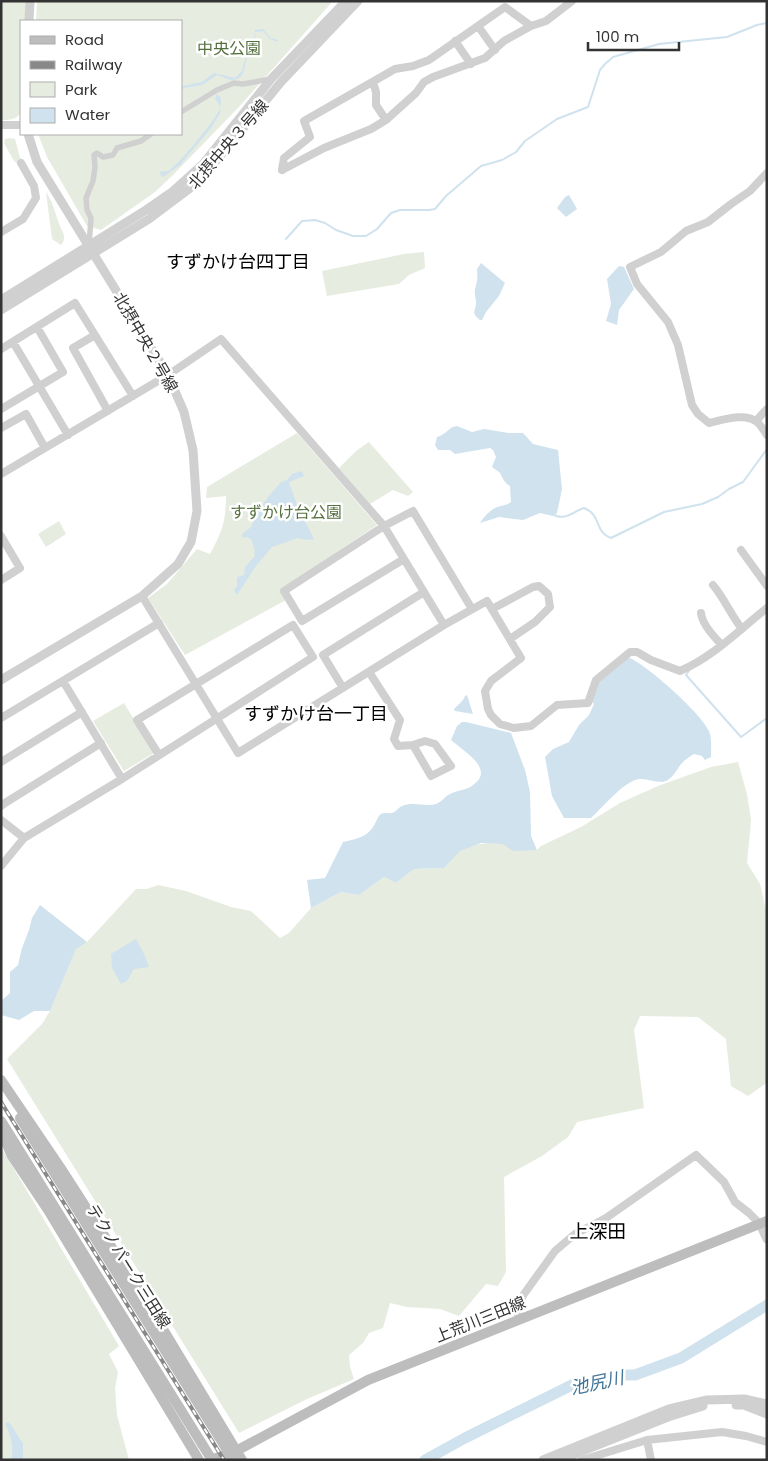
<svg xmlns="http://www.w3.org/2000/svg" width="768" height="1461" font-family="Poppins,'Noto Sans JP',sans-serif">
<rect width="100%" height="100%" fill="#fff"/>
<path fill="#e6ecdf" d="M1,1H26L25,21H21V112C17,120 9,120 1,120Z
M37,1H333L237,109L172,176L155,192L101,230L87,226L47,157L38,134H181V21H36Z
M10,138L15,139L21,161L17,163L14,161L4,143L5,139Z
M46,192C54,204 55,214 60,226C61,229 64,233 64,237C64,241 63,242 61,245L52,239Z
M424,252L425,268L409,275L399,284L327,296L322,271L404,254Z
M297,433L377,525L280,590L286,600L185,655L148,598L167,584L197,549L210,554C222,532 226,521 226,496L206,498L207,487Z
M369,442L413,492L408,496L393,490L370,504L339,468L356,451Z
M59,521L66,534L46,547L38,534Z
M124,703L154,753L124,771L93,721Z
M738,762L747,794L751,820L747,863L760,884L767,914V1085L765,1084L748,1096L731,1086L726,1039L698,1017L640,1016L634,1030L644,1108L577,1122L568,1137L542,1156L504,1177L506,1272L498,1286L486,1284L459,1316L440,1309L407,1307L390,1303L383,1328L369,1333L363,1343L349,1355L350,1367L354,1379L307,1399L239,1433L7,1059L42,1024L50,1011L76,948L87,942L136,889H147L158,885L186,891L231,907L251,911L280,938L289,933L311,908L341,892L359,895L384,877L396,883L414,869L444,868C449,863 454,855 460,851C483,837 513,845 537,850L541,846L581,827L620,803L658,786L711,767Z
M1,1147L119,1346L109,1354L118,1372L115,1388L117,1415L129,1460H1Z"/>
<path fill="#cfe2ee" d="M263,29L271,38L278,40V42L270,39L263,31L255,32C257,45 251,46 247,58C244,66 245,79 233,80C227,80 222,76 217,75L202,85L184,88L181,91V87L183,86L202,82L214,73L235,78L242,71L246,56L254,42L255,30Z
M217,94L221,98L220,113L211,128L180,165L163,177L161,176L160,172C163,171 165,172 168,171C175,169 219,116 220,108C220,104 217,102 215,99Z
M569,195L577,209L566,217L557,208L565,197Z
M481,263L505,283L499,296L486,312L482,320H480C470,312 476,312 476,302C476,298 474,294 475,289C477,282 478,277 477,269Z
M619,266L624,267L634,289L619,310L617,325L606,321L611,304L607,279Z
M457,426L472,432L484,429L509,433H523L533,444L558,450L562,489L557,513L553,516L540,513L523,520L499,517L480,523C483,518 489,511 495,508C501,505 506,506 511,502L510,486C503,482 503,477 499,472C497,470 494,469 492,467L496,457L493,450L490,448L455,454L450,450H438L435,445L437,437C446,435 448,427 457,426Z
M302,471L304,476L289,482L297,505L314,539L306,540L298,538L272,547L256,566L237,595L234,590L237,586V577L244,575L245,567L255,556L254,552L255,550L251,539L247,537L243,538L242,534L251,527L260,508L269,496L281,482L287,480L292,474Z
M630,658C649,667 700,712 709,731C712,738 711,749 711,757L705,760L702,756L694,754C691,756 687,758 684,761C678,766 674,778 666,781C658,784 648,778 639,779C624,781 603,807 591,818H564L552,796L545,757L553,749L569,742L579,725L589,715L594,704L590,700L598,682L625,659Z
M467,695L473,714L455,711L454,709L463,700L465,696Z
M462,722H466L511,733L525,770L530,792L531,836L537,850L513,851L503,844L481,843L460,851L444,868L414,869L396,883L384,877L359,895L341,892L311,908L307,880L325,878L343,842C355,839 366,838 373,827C376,823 377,817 381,814C385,812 388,814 392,813C396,812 398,808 402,806C412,801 426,807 436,804C442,802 446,795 452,793C459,790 467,790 473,785C496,769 463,751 451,740L457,726Z
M40,905L87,942L76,949L50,1011H34L19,1020L1,1015V1001L10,993V972L18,965L22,948L29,930L32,918Z
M136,939L144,954L149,967L134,969L127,981L121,984L112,968L111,954Z
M8,1422C15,1428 17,1437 23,1443V1460H11C14,1449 11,1434 5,1424Z"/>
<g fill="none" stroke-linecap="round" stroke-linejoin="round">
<path stroke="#cfe2ee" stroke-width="2" d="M286,239L302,221L315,220L325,223L336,230L353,236H366L377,229L391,213L400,210H429L435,209L446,196L481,166L502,160L516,152L525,141L557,119L588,107L600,70L605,64L613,57L659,44L727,37L757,25L767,23
M554,515C565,521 574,511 584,508C602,515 594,532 611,538L664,512L702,504L718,497L729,489L743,482L767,449
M689,671L686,675L741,737L767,718"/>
<path stroke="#cfe2ee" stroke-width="11" d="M425,1460L465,1438L574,1384L607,1383L621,1375H635L681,1358L767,1305"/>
<path stroke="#d0d0d0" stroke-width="5.5" d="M181,112L217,90L234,83L243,84L271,79
M89,246L91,218L87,210L86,198L93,181L95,167L94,155L97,153L103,157L113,155L117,148L141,141L151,134"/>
<path stroke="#d0d0d0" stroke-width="8" d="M478,26L495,50
M455,41L471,64
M373,82L376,92V105L386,120
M1,125H21
M282,170L324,148L371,129L386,120L416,93L424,82L433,77L485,58L504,41L531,26L546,21L572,1
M282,170L284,158L310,137L304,121L395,69L413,66L429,60L505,7L531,26
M767,173L750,191L731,204L708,222L686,231L661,252L630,267L637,284L668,322L678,345L692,405L698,414L709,423C722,420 746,412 757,422C761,425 764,431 767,435
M1,232L23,219L36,198L34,186L21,163
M95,335L73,348L108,411
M13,342L68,435
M1,349L75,303L133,396
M1,409L63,372L37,327
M756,421L767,409
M1,428L26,414L45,448
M1,474L168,375L221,339L384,526L444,625
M1,536L20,568L1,580
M741,550L767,586
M404,559L302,621L284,591L384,526L413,511L472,609
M713,585C724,598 731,615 742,629
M142,596L238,753L444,625L487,601L521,658L491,681L485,691L488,709L491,715L500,724L514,728L531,726L557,705L588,703L596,680L630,652H637L651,660L680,671C713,657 739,630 767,608
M492,609L533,587L539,586L548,594L550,607L535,622L510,639
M701,613C702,624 714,637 722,645
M369,672L400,720L394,739L398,746L413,745L425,741L435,744L451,766L431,776L413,745
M63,681L122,779
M343,688L323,655L424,592
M1,718L159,623
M1,762L82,712
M1,806L5,803L101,743
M1,820L24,838
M1,866L24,838L122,779L313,657L293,625L137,720L159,755
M523,1318L515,1311L524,1294L555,1251L575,1234L606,1218L696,1155L724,1182L735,1202L749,1213L760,1224
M647,1440L651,1460
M582,1460L647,1440L722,1432L746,1436L767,1442"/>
<path stroke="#d0d0d0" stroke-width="9" d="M29,21L30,1
M1,300L146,210L172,192L203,164L271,79L346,1
M1,310L149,219L189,189L207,172L281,82L358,1
M1,680L142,596L178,564L191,542L197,511L193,450L184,412L168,375L37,162L28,134
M760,1224L767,1239
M736,1405H744L767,1414
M543,1460L669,1409L707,1400L744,1399L767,1404
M560,1460L668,1417L703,1406"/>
<path stroke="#bdbdbd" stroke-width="10" d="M1,1080L60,1167L143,1296L242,1460
M20,1118L219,1437
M1,1121L202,1444
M1,1131L12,1156L48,1210L199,1460
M211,1460L236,1451L368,1380L767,1221"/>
<defs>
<path id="rail" d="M1,1102L224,1460"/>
</defs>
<use href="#rail" stroke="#888" stroke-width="4"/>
<use href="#rail" stroke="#fff" stroke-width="2" stroke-dasharray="5.5" stroke-linecap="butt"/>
<path stroke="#bdbdbd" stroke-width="10" d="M219,1437L233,1460
M202,1444L212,1460"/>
</g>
<g text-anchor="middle" stroke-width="5" stroke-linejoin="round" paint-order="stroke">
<g font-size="16" fill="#56703f" stroke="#fff">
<text x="229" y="54">中央公園</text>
<text x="286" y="518">すずかけ台公園</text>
</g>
<g font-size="16" fill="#333" stroke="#fff">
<text transform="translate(228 144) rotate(-49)" y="6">北摂中央３号線</text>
<text transform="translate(146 342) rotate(60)" y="6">北摂中央２号線</text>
<text transform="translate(129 1266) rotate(58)" y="6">テクノパーク三田線</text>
<text transform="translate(480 1319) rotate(-22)" y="6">上荒川三田線</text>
</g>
<g font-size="18" fill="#000" stroke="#fff">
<text x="238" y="268">すずかけ台四丁目</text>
<text x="316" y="720">すずかけ台一丁目</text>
</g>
<g font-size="18" font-style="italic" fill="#3f7597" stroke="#fff">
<text transform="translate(597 1383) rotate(-12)" y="6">池尻川</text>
</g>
<g font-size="19" fill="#000" stroke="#fff">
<text x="598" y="1238">上深田</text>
</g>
</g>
<rect width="768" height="1461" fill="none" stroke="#333333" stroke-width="5"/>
<rect x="20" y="20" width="162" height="115" fill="#ffffff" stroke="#adadad"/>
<rect x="30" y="36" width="25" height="8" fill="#bdbdbd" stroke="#adadad"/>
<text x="65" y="45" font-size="15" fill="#333333">Road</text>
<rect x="30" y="61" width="25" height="8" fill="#888888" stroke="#adadad"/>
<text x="65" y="70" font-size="15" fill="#333333">Railway</text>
<rect x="30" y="82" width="25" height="15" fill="#e6ecdf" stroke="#adadad"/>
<text x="65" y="95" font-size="15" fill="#333333">Park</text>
<rect x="30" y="108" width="25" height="15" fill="#cfe2ee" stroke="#adadad"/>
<text x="65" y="120" font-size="15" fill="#333333">Water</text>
<path d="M588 42v8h91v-8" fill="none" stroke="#333333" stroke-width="2.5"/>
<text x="596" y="42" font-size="15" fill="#333333" stroke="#ffffff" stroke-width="4" paint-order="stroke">100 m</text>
</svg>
